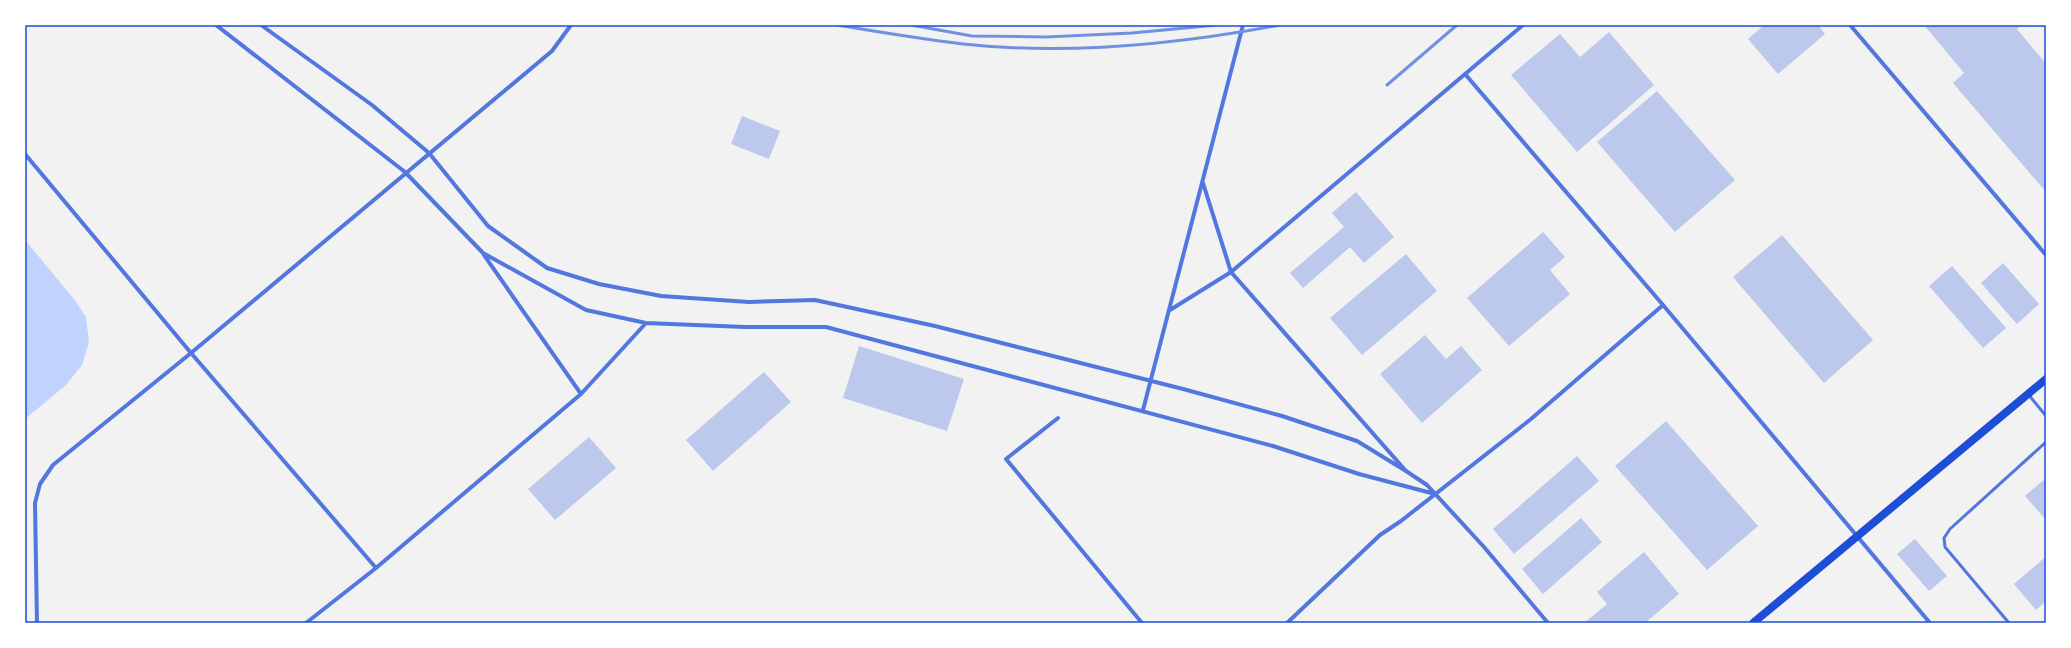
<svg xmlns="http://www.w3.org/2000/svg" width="2071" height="648" font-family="Montserrat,sans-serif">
<rect width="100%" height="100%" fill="#f2f2f2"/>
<path fill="#bfd3fe" d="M25,240L74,299L86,317L89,342L82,365L66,385L25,419Z"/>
<path fill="#bdc9ec" d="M1764,25H1818L1825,34L1778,74L1748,39Z
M1924,25H2021L2017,29L2046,64V192L1953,83L1964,73Z
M1609,32L1654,85L1577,152L1511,75L1560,34L1580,57Z
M1657,91L1735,180L1675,232L1597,142Z
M742,116L780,131L769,159L731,144Z
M1356,192L1394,237L1364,263L1350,247L1303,288L1290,273L1344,227L1332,213Z
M1543,232L1565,257L1550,270L1570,294L1509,346L1467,298Z
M1782,235L1873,340L1824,383L1733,277Z
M1406,254L1437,291L1362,355L1330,318Z
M2003,263L2039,304L2017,324L1981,283Z
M1952,266L2006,328L1983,348L1929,286Z
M1425,335L1446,359L1461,346L1482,370L1422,423L1380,374Z
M859,346L964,379L947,431L843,398Z
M764,372L791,402L713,471L686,440Z
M1666,421L1758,526L1707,570L1615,466Z
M589,437L616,468L555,520L528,489Z
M1577,456L1599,481L1514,554L1493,529Z
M2046,478V520L2025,496Z
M1581,518L1602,542L1543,594L1522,569Z
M1915,539L1947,576L1929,591L1897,554Z
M1644,552L1679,594L1645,623H1584L1607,604L1597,592Z
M2044,558L2046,560V601L2036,610L2014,584Z"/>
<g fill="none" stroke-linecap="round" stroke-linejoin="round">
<path stroke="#5277de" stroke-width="3" d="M2028,394L2046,416
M2009,623L1945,547L1944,538L1950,529L2046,442"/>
<path stroke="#5277de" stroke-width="4" d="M216,25L405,172L483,253L586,310L646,323L745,327H826L1273,446L1359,474L1435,494
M261,25L372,105L429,153L488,226L547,268L599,284L661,296L749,302L815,300L935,326L1183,389L1282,416L1357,441L1406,471
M1850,25L2046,255
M1465,74L1663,305L1930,623
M25,154L191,353L376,568
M1203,183L1231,272L1406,471L1427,485L1484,547L1548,623
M484,255L581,394
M1170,310L1231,272L1523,25
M1143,410L1243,25
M1058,418L1006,459L1142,623
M37,623L35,503L40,484L53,465L191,353L552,51L571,25
M306,623L376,568L581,394L646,323
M1287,623L1380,535L1401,521L1531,419L1663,305"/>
<path stroke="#1d4ed8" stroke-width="8" d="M1753,623L2046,379"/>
<path stroke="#7290e2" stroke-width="3" d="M837,25C879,32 921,39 963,44C1065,55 1179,44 1280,25
M911,25L972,36L1046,37L1132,33L1217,25
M1387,85L1457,25"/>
</g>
<rect width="2071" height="648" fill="none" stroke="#ffffff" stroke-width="52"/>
<rect x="26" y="26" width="2019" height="596" fill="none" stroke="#1d4ed8" stroke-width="1.5"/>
</svg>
